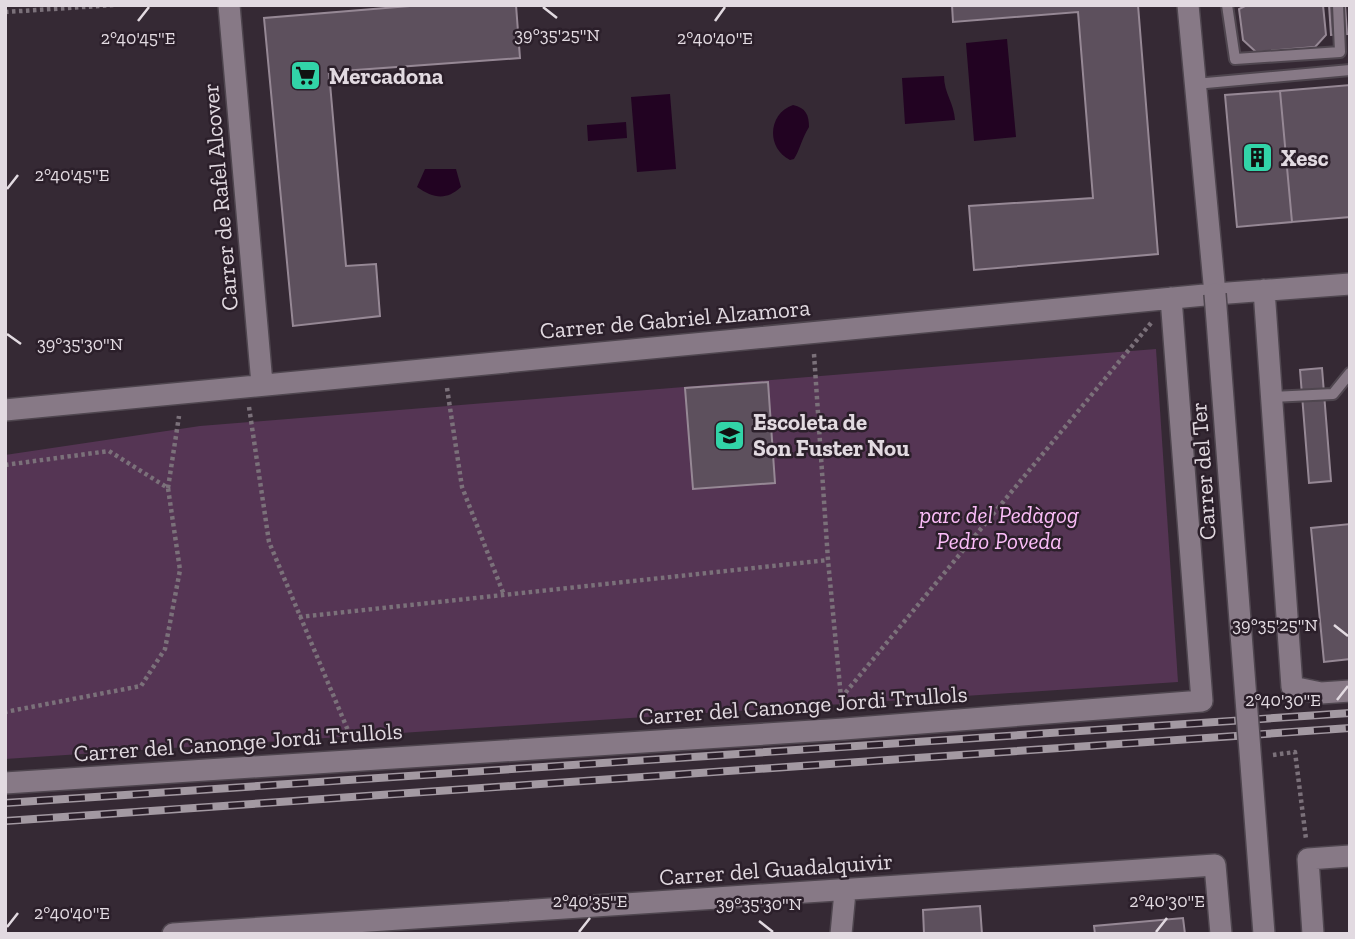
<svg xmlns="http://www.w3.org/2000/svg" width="1355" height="939" font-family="'Zilla Slab',serif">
<rect width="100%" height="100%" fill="#352934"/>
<path fill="#553554" d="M1156,349L1178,682L5,759V455L200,426Z"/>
<path fill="#220322" d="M1007,39L1016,137L974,141L966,43Z
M944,76C944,93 954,103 955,120L905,124L902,78Z
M670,94L676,169L637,172L631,97Z
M793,105C806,108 809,115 809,127C801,140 800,150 794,159L790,160C765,147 769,113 793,105Z
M626,122L627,138L588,141L587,125Z
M425,169H456L461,187C446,201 433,198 417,187Z"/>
<path fill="#5d505d" stroke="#968895" stroke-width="2" d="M422,5H516L520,58L329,72L346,266L376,264L380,316L293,326L264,18Z
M952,5H1138L1158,254L974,270L969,206L1093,198L1078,12L953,22Z
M1247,5H1323L1326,35L1315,47L1256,52L1243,40L1239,9Z
M1329,5H1345L1347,34L1331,35Z
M1350,85V217L1292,222L1280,91Z
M1280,91L1292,222L1237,227L1225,95Z
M1322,368L1331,481L1309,483L1300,370Z
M768,382L775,483L693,489L685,388Z
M1350,524V659L1324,662L1311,528Z
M980,906L982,934H924L923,910Z
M1183,918L1185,934H1095L1094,926Z"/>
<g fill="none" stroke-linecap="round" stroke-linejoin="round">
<defs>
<path id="service" d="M1227,5L1235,59L1340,52L1338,5
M1195,84L1350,70
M1272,397L1333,394L1350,373"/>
<path id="minor" d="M229,5L262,384
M1188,5L1215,294
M1264,290L1292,687L1321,693L1350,691
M5,410L1215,294L1350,284
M5,783L844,729L1202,701L1171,298
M173,934L1215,865L1221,934
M841,934L845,892
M1313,934L1308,859L1350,856"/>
</defs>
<use href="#service" stroke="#4f464f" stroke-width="14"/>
<use href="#minor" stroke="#4f464f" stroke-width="24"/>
<path stroke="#7b717a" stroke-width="4.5" stroke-dasharray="3.5 3.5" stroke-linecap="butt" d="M5,12L115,5
M814,354L828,560L842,708
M447,388L462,487L504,595
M249,407L269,542L352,740
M5,465L109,451L168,488L180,570L165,649L141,686L5,712
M168,488L179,416
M299,617L828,560
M841,698L1151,323
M1273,755L1295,752L1306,839"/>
<use href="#service" stroke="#877986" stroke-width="10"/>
<use href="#minor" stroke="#877986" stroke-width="21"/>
<defs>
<path id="rail" d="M5,803L1350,713
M5,821L1350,728"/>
</defs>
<use href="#rail" stroke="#a399a2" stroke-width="8"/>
<use href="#rail" stroke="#2b1f2a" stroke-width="5" stroke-dasharray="16" stroke-linecap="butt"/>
<defs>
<path id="minor-bridge" d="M1215,294L1264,934"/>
</defs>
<use href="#minor-bridge" stroke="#4f464f" stroke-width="24" stroke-linecap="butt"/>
<use href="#minor-bridge" stroke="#877986" stroke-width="21"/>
</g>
<path fill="none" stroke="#e2dae1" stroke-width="2.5" d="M543,7L557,18M138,21L149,7M715,21L725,7M7,189L18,175M7,334L21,344M1334,625L1348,636M1337,700L1348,686M759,921L773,932M7,927L18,913M579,932L590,918M1156,932L1167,918"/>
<defs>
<symbol id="supermarket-square" viewBox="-11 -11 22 22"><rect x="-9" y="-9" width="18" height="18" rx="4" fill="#32d4a8" stroke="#2b1f2a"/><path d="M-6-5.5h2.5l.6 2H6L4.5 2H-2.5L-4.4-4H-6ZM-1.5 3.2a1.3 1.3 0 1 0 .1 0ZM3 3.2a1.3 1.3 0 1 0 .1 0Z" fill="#111"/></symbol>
<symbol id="building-square" viewBox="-11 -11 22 22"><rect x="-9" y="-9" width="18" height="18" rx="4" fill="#32d4a8" stroke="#2b1f2a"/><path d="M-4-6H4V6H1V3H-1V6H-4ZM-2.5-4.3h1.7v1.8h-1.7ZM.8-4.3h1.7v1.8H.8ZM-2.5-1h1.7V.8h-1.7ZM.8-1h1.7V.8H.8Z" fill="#111"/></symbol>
<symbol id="school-square" viewBox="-11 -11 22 22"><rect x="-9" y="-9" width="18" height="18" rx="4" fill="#32d4a8" stroke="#2b1f2a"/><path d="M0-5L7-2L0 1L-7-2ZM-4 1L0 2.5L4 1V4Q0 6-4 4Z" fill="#111"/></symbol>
</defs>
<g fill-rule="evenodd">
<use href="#supermarket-square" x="288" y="58" width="35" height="35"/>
<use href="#building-square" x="1240" y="140" width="35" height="35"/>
<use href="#school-square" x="712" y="418" width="35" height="35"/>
</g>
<g text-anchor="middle" stroke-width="5" stroke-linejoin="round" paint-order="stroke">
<g font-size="23" font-weight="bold" fill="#e2dae1" stroke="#2b1f2a" text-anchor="start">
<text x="329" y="84">Mercadona</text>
<text x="1281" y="166">Xesc</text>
<text x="753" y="430">Escoleta de<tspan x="753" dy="26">Son Fuster Nou</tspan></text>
</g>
<g font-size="23" fill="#e2dae1" stroke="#2b1f2a">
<text transform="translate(220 197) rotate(-95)" y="8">Carrer de Rafel Alcover</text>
<text transform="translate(675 319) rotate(-5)" y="8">Carrer de Gabriel Alzamora</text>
<text transform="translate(1203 471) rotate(-94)" y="8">Carrer del Ter</text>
<text transform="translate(803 705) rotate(-4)" y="8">Carrer del Canonge Jordi Trullols</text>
<text transform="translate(238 742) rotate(-4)" y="8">Carrer del Canonge Jordi Trullols</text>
<text transform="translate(776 869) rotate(-4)" y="8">Carrer del Guadalquivir</text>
</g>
<g font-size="23" font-style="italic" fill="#fbbdf8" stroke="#2b1f2a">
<text x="999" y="523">parc del Pedàgog<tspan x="999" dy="26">Pedro Poveda</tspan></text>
</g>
</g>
<g font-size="18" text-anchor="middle" fill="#e2dae1" stroke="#2b1f2a" stroke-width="5" stroke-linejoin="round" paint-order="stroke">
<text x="557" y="41">39°35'25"N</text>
<text x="138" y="44">2°40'45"E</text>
<text x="715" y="44">2°40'40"E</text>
<text x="72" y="181">2°40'45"E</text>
<text x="80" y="350">39°35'30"N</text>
<text x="1275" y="631">39°35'25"N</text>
<text x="1283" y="706">2°40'30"E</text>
<text x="590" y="907">2°40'35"E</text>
<text x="1167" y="907">2°40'30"E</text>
<text x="759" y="910">39°35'30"N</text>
<text x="72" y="919">2°40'40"E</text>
</g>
<rect width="1355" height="939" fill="none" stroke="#e2dae1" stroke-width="14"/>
</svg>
